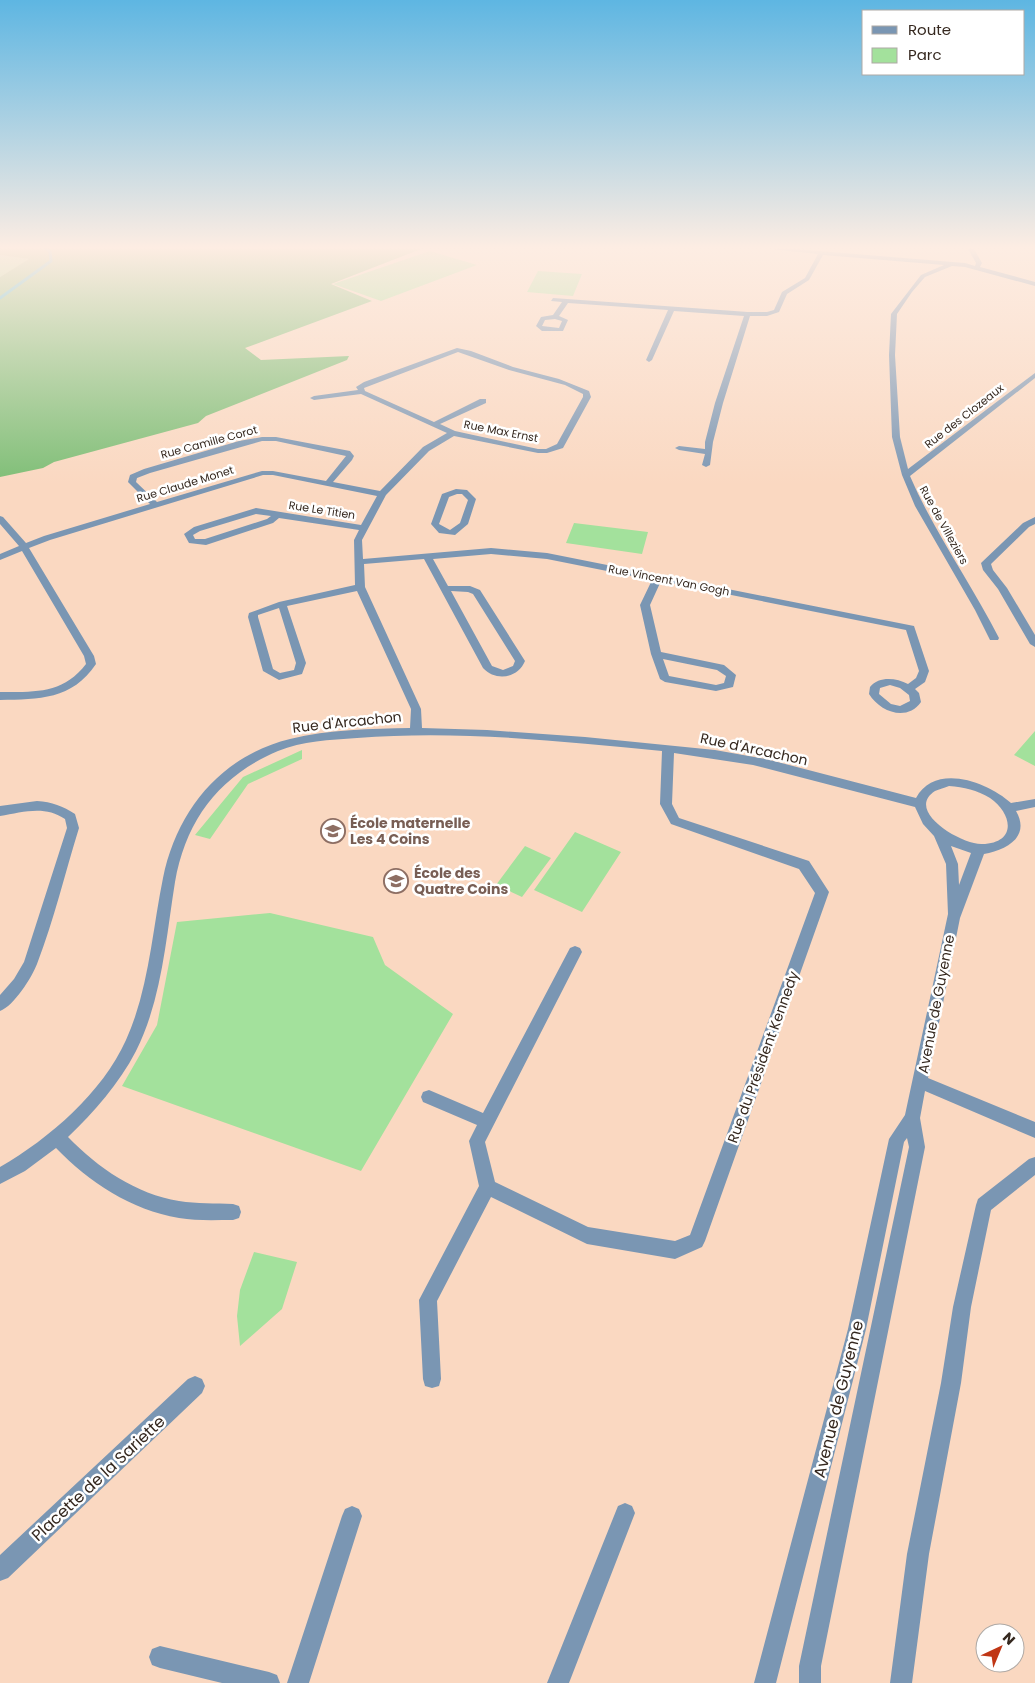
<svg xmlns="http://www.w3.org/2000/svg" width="1035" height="1683" font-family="Poppins,sans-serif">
<rect width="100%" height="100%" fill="#fad8c1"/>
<path fill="#a3e19c" d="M430,251L477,265L381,301L333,284Z
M0,255L30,259L0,277Z
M538,271L582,274L573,296L527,292Z
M574,523L648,532L642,554L566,543Z
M1035,731V766L1014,755Z
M302,750V759L248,784L210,839L195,835L243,777Z
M575,832L621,852L582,912L534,890Z
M525,846L551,858L522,897L496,885Z
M270,913L373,937L385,965L453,1014L361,1171L122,1086L157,1025L177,922Z
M254,1252L297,1262L282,1309L240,1346L237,1316L240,1290Z"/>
<path fill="#7ebe76" d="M0,249H421L331,284L372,301L245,348L261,360L349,356L347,360L206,416L198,423L54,462L43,468L0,477V277L29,259L0,255Z"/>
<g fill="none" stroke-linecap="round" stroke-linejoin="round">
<path stroke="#2fb8d9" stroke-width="3" d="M0,298L51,261L50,251L46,249"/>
<path fill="#7a96b3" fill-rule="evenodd" d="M771,249H794L965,263L975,266L976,263L968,249H974L982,263L980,267L1035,282V286L965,267L952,266L925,277L912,292L897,314L895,355L900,437L908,469L1035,373V378L910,476C934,532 971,583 999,638L998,640H990L975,610L915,506L902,475L892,437L889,355L891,314L921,275L944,265L823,255L809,280L787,294L779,312L767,316H750L723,403L713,442L710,465L706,467L702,465L705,454L679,450L675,448L679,446L705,449V442L715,403L744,316L674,311L652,360L649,362L646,360L668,310L568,303L559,316L568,320L563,331H542L536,326L541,317L553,315L562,302L551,301L553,298L748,312H767L774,310L782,292L805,278L818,254ZM555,319L562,321L559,328L542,326L545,320Z
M457,348L471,351L513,367L559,379L589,391L591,397L563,448L547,453H538L454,436L429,451L386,495L362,540L363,559L491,548L547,553L914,626L929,671L925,682L915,689L919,693L921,702C907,722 880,712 869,694L870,687C879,676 896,678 908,684L916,678L919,671L906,630L661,581L650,605L661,652L724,665L736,675L733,687L716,691L665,682L660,679L651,654L640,605L652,580L547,559L491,554L433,559L448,586H470L480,590L525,661C518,678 496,682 483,668L424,559L364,564L365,587L421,709L422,728L487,730L585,737L715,750L766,759L916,798C935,762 988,782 1011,803L1035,799V807L1016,811C1031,837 1006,850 984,854L960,918L928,1078L1035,1122V1138L925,1091L920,1118L925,1147L821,1666V1683H799V1666L909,1147L907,1138L904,1142L866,1329L776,1683H754L848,1329L889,1139L905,1115L948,914L946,864L934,836L923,824L915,807L753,765L674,753L672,804L679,818L809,861L829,892L705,1241L702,1247L675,1259L587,1244L491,1197L437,1301L441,1379L439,1386L432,1388L425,1386L423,1379L419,1300L479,1186L469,1141L477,1125L423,1102L421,1097L423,1092L429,1090L483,1113L570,948L575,946L580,948L582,952L485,1142L495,1182L588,1227L675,1241L690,1235L815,893L799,869L671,824L660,804L662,751C561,741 458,730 357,738C330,740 302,741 278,751C219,776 186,820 175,882C166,938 162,999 136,1051C119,1084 94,1112 68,1137C98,1168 136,1194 179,1201C197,1204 215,1203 233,1204L239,1206L241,1212L239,1218L233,1220C215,1220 196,1221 179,1218C131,1210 89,1182 56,1148L25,1171L0,1184V1167C50,1138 102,1093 126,1040C149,989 152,932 163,878C177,810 221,756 290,739C329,729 371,729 410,728L411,709L357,591L287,606L306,663L302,674L279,680L263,671L248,617L249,613L279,602L355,585L354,540L359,530L279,518L273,523L206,545L189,543L184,534L194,527L256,508L361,525L377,496L273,475H263L50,540L29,548L94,656L96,664C72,700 39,699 0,700V692C35,692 63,694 86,664L84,656L22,551L0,560V554L19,546L0,524V516L3,517L26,543L44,536L150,504L128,482L130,475L144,469L239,441L262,437H276L350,451L354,456L352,460L333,482L380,491L423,447L447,433L361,394L314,400L310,398L314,396L358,390L356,387L364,382ZM458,352L509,370L565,385L583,394V397L557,444L546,449H538L455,431L440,424L486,403V399H480L434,422L365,391L364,388ZM262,441H276L346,456L326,481L273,471H262L157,502L136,482L137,478L150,473ZM256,514L271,516L267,519L205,539H195L193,535L200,531ZM451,591L468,592L473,594L515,661L513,666L503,670L492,666ZM279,608L296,663L294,670L280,673L273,669L258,617V615ZM663,659L717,670L726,676L724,683L716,685L669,676ZM890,685L900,688L909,695L910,701L900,706L891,704L879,694L880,688ZM949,786C964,787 977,790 990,798C1013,814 1017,843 982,844C962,845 904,811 935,791C939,789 945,788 949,786ZM951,846L971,853L959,885L958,864Z
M456,489L467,490L476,499L468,524L455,535L439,533L431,524L442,494ZM457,494H462L468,500L460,523L450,530L439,524L449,497Z
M1035,517V524L1029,527L991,564L993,570L1007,588L1035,635V647L1030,644L998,589L983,570L981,563L1023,523Z
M37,801C52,802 63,806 75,814L79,828C65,873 54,920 37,964C32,977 14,1006 0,1011V995L14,979L24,962L67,828L65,819C45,805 23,812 0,816V806Z
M1035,1157V1175L991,1210L971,1307L961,1383L929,1554L912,1683H890L907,1554L941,1383L953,1307L976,1205L978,1199L1029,1159Z
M195,1376L202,1379L205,1386L202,1393L8,1578L0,1581V1555L188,1379Z
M625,1503L632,1506L635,1513L569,1683H547L618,1506Z
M352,1506L359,1509L362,1516L309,1683H287L342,1516L345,1509Z
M160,1646L269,1672L277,1675L280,1683H222L160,1668L152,1665L149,1657L152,1649Z"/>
</g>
<linearGradient id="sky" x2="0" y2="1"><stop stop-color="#5eb6e2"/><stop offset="0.51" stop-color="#fdede3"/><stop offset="1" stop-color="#fdede3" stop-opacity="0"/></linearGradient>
<rect width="1035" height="485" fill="url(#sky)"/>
<defs>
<symbol id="school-ring" viewBox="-11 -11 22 22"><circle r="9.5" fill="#fff" stroke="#8d6e63" stroke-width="1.5"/><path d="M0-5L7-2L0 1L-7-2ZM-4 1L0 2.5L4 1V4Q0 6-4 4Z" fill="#8d6e63"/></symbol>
</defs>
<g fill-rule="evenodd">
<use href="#school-ring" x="319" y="817" width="28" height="28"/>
<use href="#school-ring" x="382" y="867" width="28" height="28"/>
</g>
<g text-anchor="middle" stroke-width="5" stroke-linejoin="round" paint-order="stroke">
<g font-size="11" fill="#35281f" stroke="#fff">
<text transform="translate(964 416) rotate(-38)" y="4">Rue des Clozeaux</text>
<text transform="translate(501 431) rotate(11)" y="4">Rue Max Ernst</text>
<text transform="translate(209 442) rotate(-15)" y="4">Rue Camille Corot</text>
<text transform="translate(185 484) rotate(-17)" y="4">Rue Claude Monet</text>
<text transform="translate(322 510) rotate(9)" y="4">Rue Le Titien</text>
<text transform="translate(944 525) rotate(61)" y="4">Rue de Villeziers</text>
<text transform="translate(669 580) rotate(11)" y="4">Rue Vincent Van Gogh</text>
</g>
<g font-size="14" fill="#35281f" stroke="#fff">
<text transform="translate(347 722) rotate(-6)" y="5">Rue d'Arcachon</text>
<text transform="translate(754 749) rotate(12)" y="5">Rue d'Arcachon</text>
<text transform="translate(936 1004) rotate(-79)" y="5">Avenue de Guyenne</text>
<text transform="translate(763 1057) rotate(-70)" y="5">Rue du Président Kennedy</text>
</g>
<g font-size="14" font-weight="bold" fill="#785e54" stroke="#fff" text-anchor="start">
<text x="350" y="828">École maternelle<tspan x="350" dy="16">Les 4 Coins</tspan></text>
<text x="414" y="878">École des<tspan x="414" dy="16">Quatre Coins</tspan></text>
</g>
<g font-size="16" fill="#35281f" stroke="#fff">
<text transform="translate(838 1399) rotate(-76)" y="6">Avenue de Guyenne</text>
<text transform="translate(98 1478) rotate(-43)" y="6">Placette de la Sariette</text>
</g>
</g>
<rect x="862" y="10" width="162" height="65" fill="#ffffff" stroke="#aea9a5"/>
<rect x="872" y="26" width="25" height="8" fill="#7a96b3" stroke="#aea9a5"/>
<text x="908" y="35" font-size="15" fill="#35281f">Route</text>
<rect x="872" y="48" width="25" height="15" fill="#a3e19c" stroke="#aea9a5"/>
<text x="908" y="60" font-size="15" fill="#35281f">Parc</text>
<g transform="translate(1000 1648) rotate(44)"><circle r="24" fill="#ffffff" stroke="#aea9a5"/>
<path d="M0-4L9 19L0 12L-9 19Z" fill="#c03615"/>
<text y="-8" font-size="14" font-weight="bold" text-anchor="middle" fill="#35281f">N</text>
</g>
</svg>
